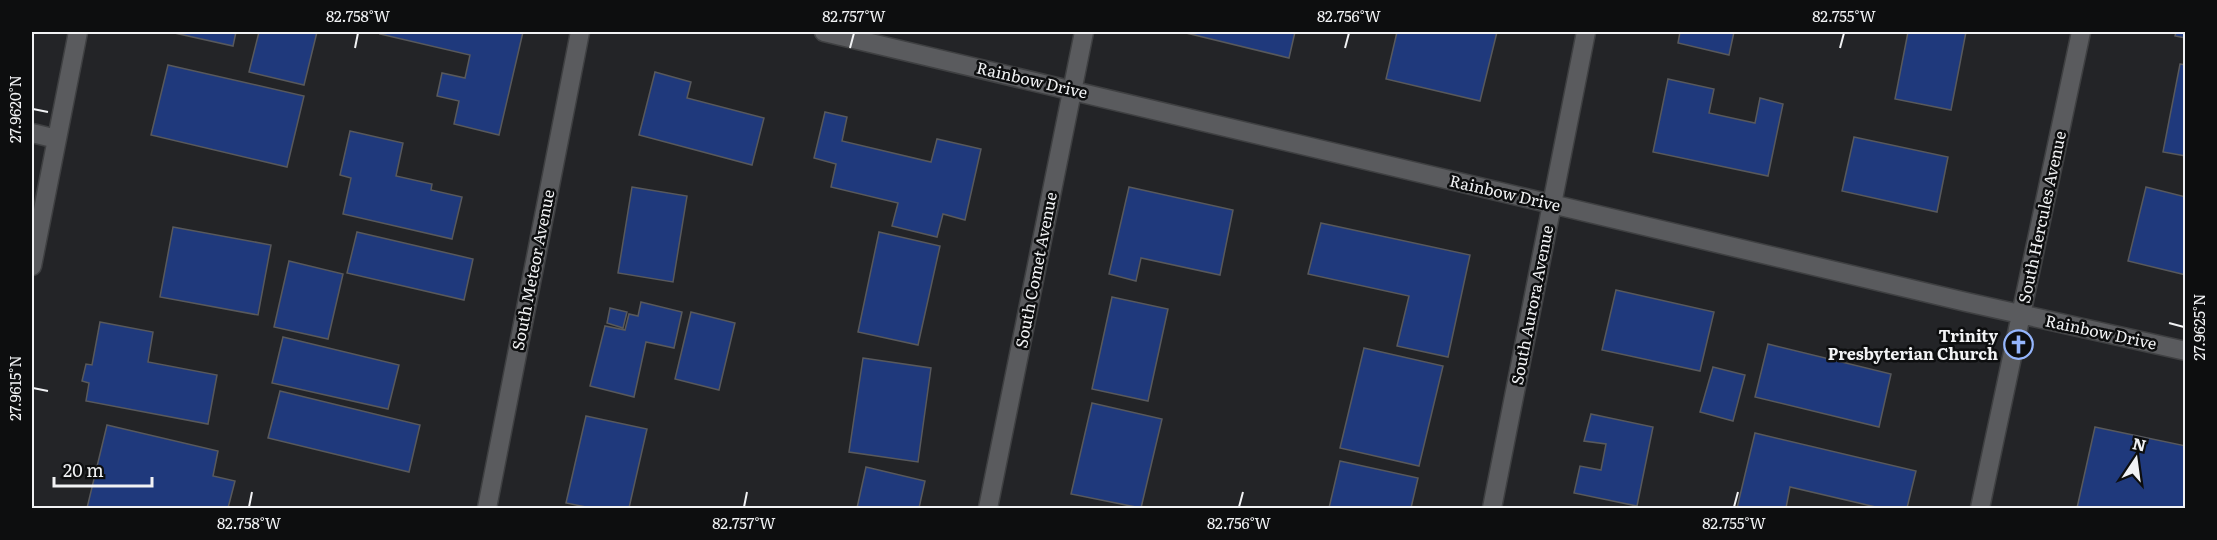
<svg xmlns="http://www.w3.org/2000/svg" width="2217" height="540" font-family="Literata,serif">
<rect width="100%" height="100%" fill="#232427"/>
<path fill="#1f397c" stroke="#58595c" stroke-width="1.5" d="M170,32H236L233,46Z
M259,32H317L304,85L249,72Z
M381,32H523L499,135L454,124L459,101L437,96L442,73L465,78L470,55L380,34Z
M1182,32H1295L1289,58Z
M1397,32H1497L1480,101L1386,79Z
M1680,32H1734L1729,55L1678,43Z
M1908,32H1966L1951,110L1895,99Z
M2176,32H2186V38L2175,36Z
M2180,64L2186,65V156L2163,152Z
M168,65L304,96L287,167L151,135Z
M655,72L691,82L687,98L764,118L752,165L639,135Z
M1668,79L1714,89L1709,113L1755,123L1760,98L1783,104L1768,176L1653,152Z
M825,112L847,117L842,141L931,162L937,139L981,149L965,220L943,214L937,237L892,226L898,203L831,187L836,164L814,158Z
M350,131L403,143L396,176L432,184L431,190L462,197L452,239L343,214L351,178L340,175Z
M1854,137L1948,157L1937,212L1842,191Z
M632,187L687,196L673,282L618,273Z
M1129,187L1233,210L1220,275L1141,258L1136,281L1109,274Z
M2146,187L2186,197V275L2128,261Z
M1321,223L1470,255L1448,357L1397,346L1409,296L1308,274Z
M173,227L271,245L258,315L160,297Z
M357,232L473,259L464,300L347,273Z
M879,232L940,246L918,345L858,332Z
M289,261L343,274L328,339L274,327Z
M1616,290L1714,312L1700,371L1602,350Z
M1112,297L1168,309L1148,401L1092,389Z
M641,302L682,312L674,348L646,342L634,397L590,386L605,326L625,330L629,314L638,316Z
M610,308L627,312L623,328L607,323Z
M691,312L735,323L719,390L675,379Z
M100,322L153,332L148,362L217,375L208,424L86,401L89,383L82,381L86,364L92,365Z
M283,337L399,365L388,409L272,383Z
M1768,344L1891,374L1879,427L1755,397Z
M1364,348L1443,366L1419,466L1340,448Z
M863,358L931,368L918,462L849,452Z
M1713,367L1745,375L1733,421L1700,412Z
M280,391L420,425L409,472L268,438Z
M1092,403L1162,419L1141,508L1071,494Z
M1591,414L1653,427L1637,506L1574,493L1580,466L1601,470L1606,444L1584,441Z
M586,416L647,429L629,508H591L566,503Z
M107,425L218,451L213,476L235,481L228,508H87Z
M2095,427L2186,446V508H2077Z
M1755,433L1916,471L1907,508H1880L1790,487L1786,508H1737Z
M1340,461L1418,478L1411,508H1329Z
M866,467L925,481L919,508H857Z"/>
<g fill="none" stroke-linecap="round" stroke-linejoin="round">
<defs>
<path id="minor" d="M824,32L1966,302L2186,351
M32,133L57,139
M32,266L78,32
M487,508L580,32
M988,508L1084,32
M1492,508L1586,32
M1980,508L2081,32"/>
</defs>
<use href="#minor" stroke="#3f4042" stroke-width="21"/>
<use href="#minor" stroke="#5a5b5e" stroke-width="18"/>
</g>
<path fill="none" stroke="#f1f2f4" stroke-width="2" d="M355,48L358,33M850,48L854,33M1345,48L1349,33M1840,48L1844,33M33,109L48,112M2169,323L2184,327M33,388L48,391M249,507L252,492M744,507L747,492M1239,507L1243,492M1734,507L1738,492"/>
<defs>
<symbol id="church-ring" viewBox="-11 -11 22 22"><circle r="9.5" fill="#0d0e0f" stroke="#95b6fd" stroke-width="1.5"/><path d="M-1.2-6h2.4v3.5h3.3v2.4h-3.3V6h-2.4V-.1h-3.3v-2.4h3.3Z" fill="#95b6fd"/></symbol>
</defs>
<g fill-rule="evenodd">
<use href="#church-ring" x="2002" y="328" width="33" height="33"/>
</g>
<g text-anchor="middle" stroke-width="5" stroke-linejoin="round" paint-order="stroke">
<g font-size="16" fill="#f1f2f4" stroke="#0d0e0f">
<text transform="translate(1032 80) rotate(13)" y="6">Rainbow Drive</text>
<text transform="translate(1505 193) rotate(13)" y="6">Rainbow Drive</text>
<text transform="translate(2042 217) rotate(-78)" y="6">South Hercules Avenue</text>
<text transform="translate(533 270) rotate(-79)" y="6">South Meteor Avenue</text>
<text transform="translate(1036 270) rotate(-79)" y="6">South Comet Avenue</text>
<text transform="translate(1532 305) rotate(-79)" y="6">South Aurora Avenue</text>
<text transform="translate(2101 332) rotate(12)" y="6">Rainbow Drive</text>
</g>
<g font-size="16" font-weight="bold" fill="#f1f2f4" stroke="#0d0e0f" text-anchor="end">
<text x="1998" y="342">Trinity<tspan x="1998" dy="18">Presbyterian Church</tspan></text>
</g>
</g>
<rect width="2217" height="540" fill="none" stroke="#0d0e0f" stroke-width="66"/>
<g transform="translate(2136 459) rotate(13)" stroke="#0d0e0f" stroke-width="4.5" paint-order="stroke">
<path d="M0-4.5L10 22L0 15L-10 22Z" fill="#f1f2f4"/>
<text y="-9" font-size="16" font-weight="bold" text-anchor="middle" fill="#f1f2f4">N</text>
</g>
<path d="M54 477v9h98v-9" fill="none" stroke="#f1f2f4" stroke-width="3"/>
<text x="63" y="477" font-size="18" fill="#f1f2f4" stroke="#0d0e0f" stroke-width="4.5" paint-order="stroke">20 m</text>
<rect x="33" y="33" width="2151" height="474" fill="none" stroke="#f1f2f4" stroke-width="2"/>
<g font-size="15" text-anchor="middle" fill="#f1f2f4">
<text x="358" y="22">82.758°W</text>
<text x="854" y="22">82.757°W</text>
<text x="1349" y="22">82.756°W</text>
<text x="1844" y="22">82.755°W</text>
<text transform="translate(16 109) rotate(-90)" y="5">27.9620°N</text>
<text transform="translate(2200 327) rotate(-90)" y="5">27.9625°N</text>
<text transform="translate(16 388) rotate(-90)" y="5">27.9615°N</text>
<text x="249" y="529">82.758°W</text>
<text x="744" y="529">82.757°W</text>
<text x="1239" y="529">82.756°W</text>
<text x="1734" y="529">82.755°W</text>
</g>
</svg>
